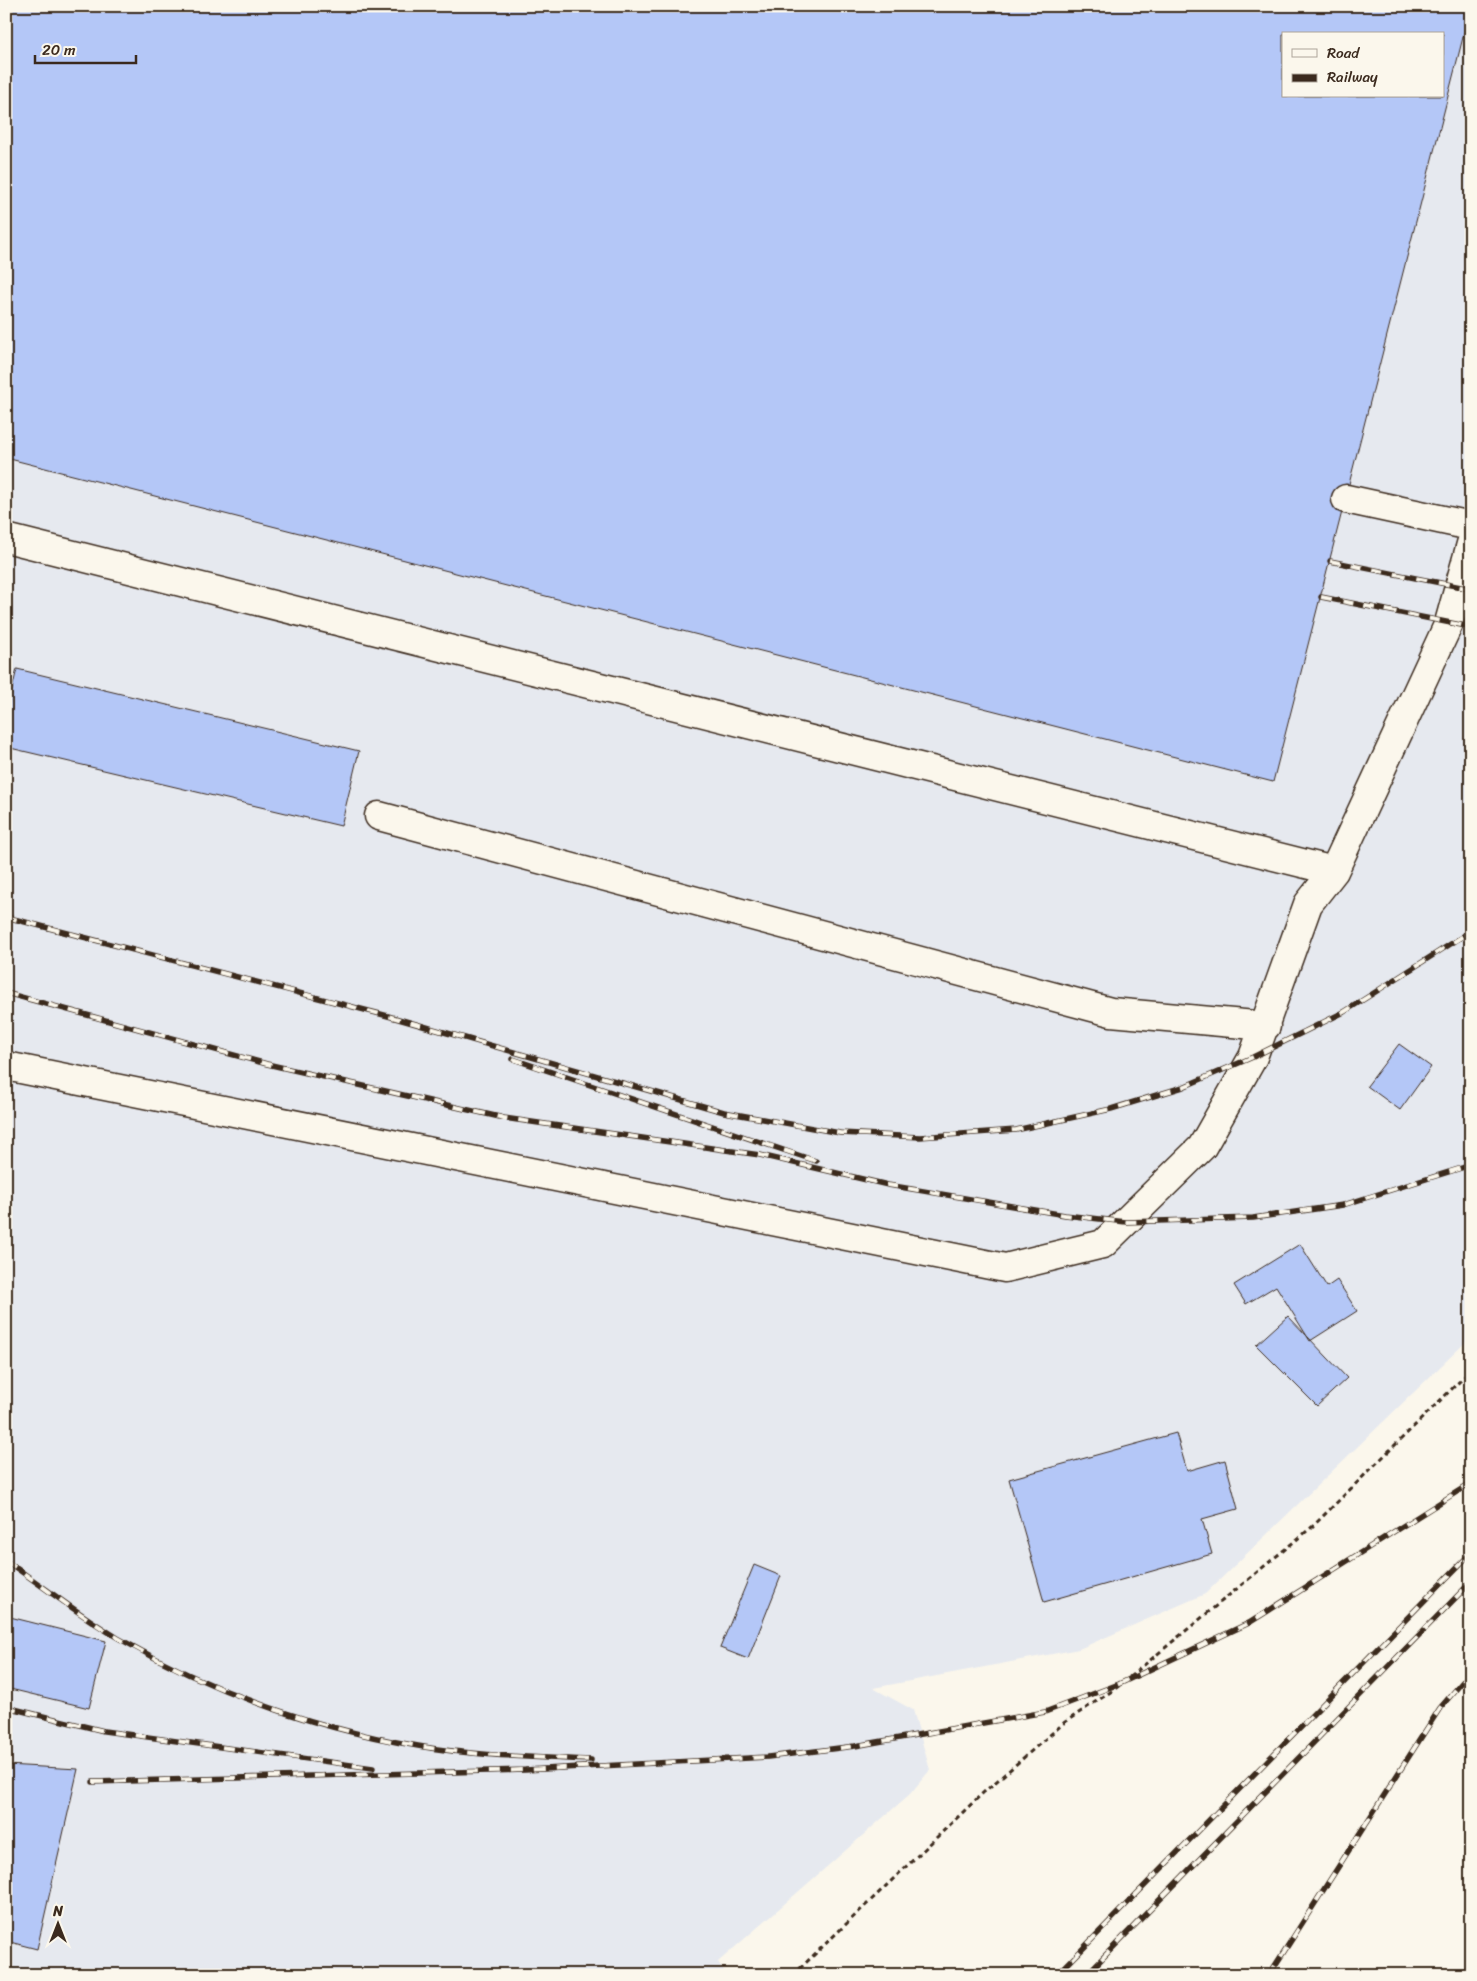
<svg xmlns="http://www.w3.org/2000/svg" width="1477" height="1981" font-family="Sriracha,sans-serif">
<rect width="100%" height="100%" fill="#fbf7ec"/>
<filter id="ink" filterUnits="userSpaceOnUse"><feTurbulence type="fractalNoise" baseFrequency=".02" numOctaves="2"/><feDisplacementMap in="SourceGraphic" scale="10" xChannelSelector="R" yChannelSelector="G"/><feConvolveMatrix kernelMatrix="1 2 1 2 8 2 1 2 1" color-interpolation-filters="sRGB"/></filter>
<g filter="url(#ink)">
<path fill="#e6e9ef" fill-rule="evenodd" d="M6,6H1471V1337L1205,1594L1079,1649L873,1688L913,1710L930,1770L910,1794L718,1962L727,1975H6ZM1283,34H1443V96H1283Z"/>
<path fill="#b4c7f7" stroke="#3b2a1e" fill-rule="evenodd" d="M6,6H1471L1273,782L6,458ZM1283,34H1443V96H1283Z
M17,669L359,751L341,826L6,747V714Z
M1399,1044L1431,1067L1400,1110L1367,1086Z
M1300,1244L1327,1287L1337,1280L1357,1311L1310,1341L1276,1286L1246,1304L1234,1285Z
M1288,1316L1347,1378L1317,1406L1256,1345Z
M1176,1433L1187,1471L1225,1460L1238,1509L1202,1519L1212,1554L1044,1602L1009,1479Z
M754,1565L781,1576L748,1659L720,1648Z
M6,1616L106,1641L89,1708L6,1688Z
M6,1765L78,1769L37,1949L6,1941Z"/>
<g fill="none" stroke-linecap="round" stroke-linejoin="round">
<defs>
<path id="minor" d="M1346,499L1471,526
M6,538L1334,871
M379,816L1111,1012L1266,1026
M6,1066L1005,1268L1103,1244L1202,1147L1253,1057L1308,904L1334,871L1449,623L1471,544"/>
</defs>
<use href="#minor" stroke="#3b2a1e" stroke-width="31"/>
<path stroke="#3b2a1e" stroke-width="3" stroke-dasharray="5 4" stroke-linecap="butt" d="M793,1975L984,1792L1065,1722L1115,1689L1312,1527L1471,1370"/>
<use href="#minor" stroke="#fbf7ec" stroke-width="28"/>
<defs>
<path id="rail" d="M1330,561L1471,589
M1321,597L1471,627
M6,917L388,1016L724,1112L840,1133L920,1137L1016,1130L1111,1109L1183,1087L1253,1057L1344,1012L1471,931
M6,993L267,1064L504,1118L760,1155L888,1185L1065,1215L1126,1222L1253,1218L1343,1205L1471,1165
M513,1059L816,1161
M6,1561C43,1586 79,1615 118,1638C211,1691 313,1728 418,1746C475,1756 534,1757 591,1760
M6,1707L104,1731L373,1768
M93,1782L525,1770L768,1757L855,1746L1045,1712L1119,1684L1249,1623L1471,1483
M1057,1975L1471,1553
M1086,1975L1471,1582
M1269,1975L1440,1708L1471,1672"/>
</defs>
<use href="#rail" stroke="#3b2a1e" stroke-width="5.5"/>
<use href="#rail" stroke="#fbf7ec" stroke-width="4" stroke-dasharray="11" stroke-linecap="butt"/>
</g>
</g>
<rect width="1477" height="1981" fill="none" stroke="#fbf7ec" stroke-width="25"/>
<rect x="12" y="12" width="1452" height="1956" fill="none" stroke="#3b2a1e" stroke-width="2" filter="url(#ink)"/>
<rect x="1282" y="32" width="162" height="65" fill="#fbf7ec" stroke="#aea59a"/>
<rect x="1292" y="49" width="25" height="8" fill="#fbf7ec" stroke="#aea59a"/>
<text x="1327" y="58" font-size="15" fill="#3b2a1e">Road</text>
<rect x="1292" y="74" width="25" height="8" fill="#3b2a1e" stroke="#aea59a"/>
<text x="1327" y="82" font-size="15" fill="#3b2a1e">Railway</text>
<g transform="translate(58 1924)" stroke="#fbf7ec" stroke-width="4" paint-order="stroke">
<path d="M0-4L9 19L0 12L-9 19Z" fill="#3b2a1e"/>
<text y="-8" font-size="14" font-weight="bold" text-anchor="middle" fill="#3b2a1e">N</text>
</g>
<path d="M35 55v8h101v-8" fill="none" stroke="#3b2a1e" stroke-width="2.5"/>
<text x="42" y="55" font-size="15" fill="#3b2a1e" stroke="#fbf7ec" stroke-width="4" paint-order="stroke">20 m</text>
</svg>
